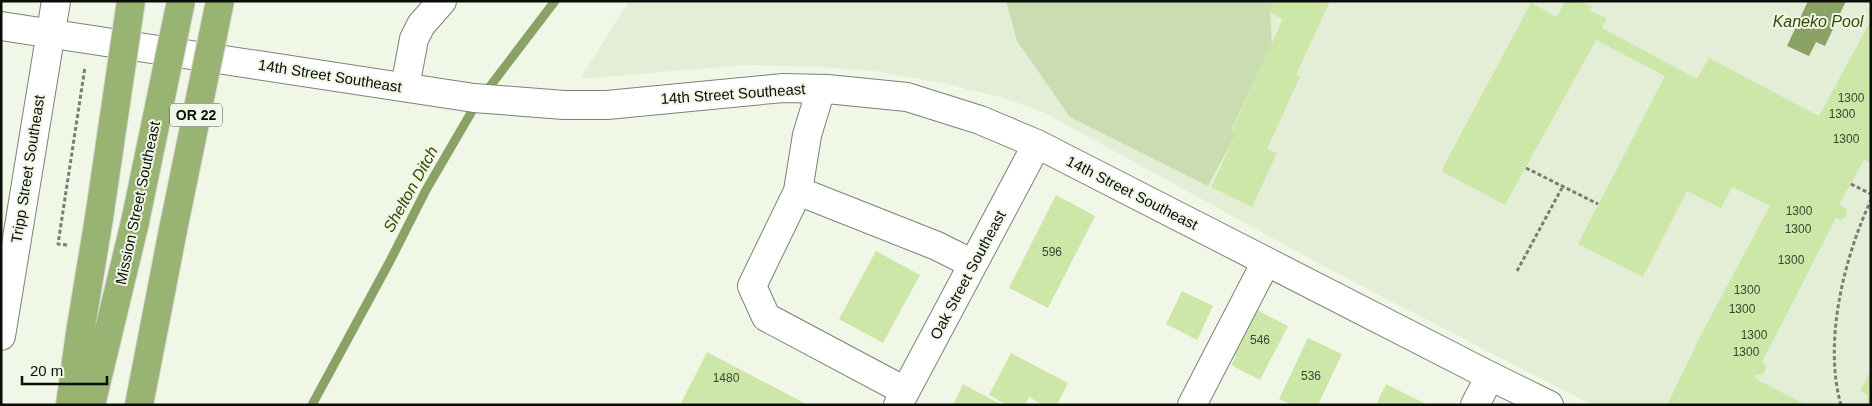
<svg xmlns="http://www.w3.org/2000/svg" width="1872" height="406" font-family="Arial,sans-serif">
<rect width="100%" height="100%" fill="#f0f7e7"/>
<path fill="#e4eed7" d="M629,1H1871V405H1592L1327,268L1043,112L1003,98L946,84L875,71L821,67L745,65L580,79Z"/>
<path fill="#caddb1" d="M1006,1H1273L1270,12L1272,44L1232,128L1236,134L1208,186L1070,117L1017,41Z"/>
<path fill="#8ba267" d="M1808,1H1846L1825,46L1816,42L1809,56L1787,46Z"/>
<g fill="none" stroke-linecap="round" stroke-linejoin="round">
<path stroke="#8ba267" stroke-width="9" d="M312,405L390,261L426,190L475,106L555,1"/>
</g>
<path fill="#cde7a8" d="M1273,1H1330L1296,75L1300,77L1267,149L1277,153L1252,207L1211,187L1236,134L1231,132L1283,19L1268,12Z
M1565,1H1580L1592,7L1590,11L1607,18L1602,28L1697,79L1709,58L1819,116L1871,20V163L1864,160L1839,205L1846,208L1847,216L1840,220L1836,218L1762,362L1766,366L1765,371L1762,375H1756L1754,378L1806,405H1667L1703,331L1770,206L1732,187L1721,208L1687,191L1643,277L1578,244L1665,76L1596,40L1505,205L1441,171L1531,3L1557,17Z
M1056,195L1095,216L1048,308L1009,288Z
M876,251L920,275L883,343L839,319Z
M1182,291L1213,306L1197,340L1166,324Z
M1255,309L1288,326L1260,380L1231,365L1236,356L1232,354Z
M1308,338L1342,354L1318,405H1292L1279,399Z
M707,352L808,405H680Z
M1011,353L1068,383L1057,405H1043L1029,397L1025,405H1007L989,395Z
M1871,370V405H1867L1868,396L1860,390Z
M963,384L1002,405H953Z
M1386,384L1428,405H1376Z"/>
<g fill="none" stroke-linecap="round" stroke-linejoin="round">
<defs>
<path id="minor" d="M1,26L474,98L564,105H607L783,88L827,89L907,97L980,120L1037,144L1490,376L1549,405
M405,87L414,39L421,25L442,1
M821,89L807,135L798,191L937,246L973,264
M798,191L752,286L766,317L905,391
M1,336L56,1
M898,405L1037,144
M1192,405L1266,262
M1475,405L1490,376"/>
<path id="highway" d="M70,405L80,333L99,218
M91,405L135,222
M139,405L173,230"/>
</defs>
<use href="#minor" stroke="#7d8275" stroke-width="30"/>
<use href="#highway" stroke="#d8d8d7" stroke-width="30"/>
<path stroke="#797e73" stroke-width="3" stroke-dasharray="4 2.5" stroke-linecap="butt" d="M1526,168L1598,204
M1851,184L1871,194
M67,245L58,244L85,67
M1517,271L1563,186
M1841,405C1823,342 1844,258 1871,200"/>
<use href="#minor" stroke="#fff" stroke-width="28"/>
<use href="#highway" stroke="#99b372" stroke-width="28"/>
<defs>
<path id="highway-bridge" d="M99,218L131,1
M135,222L181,1
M173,230L220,1"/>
</defs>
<use href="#highway-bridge" stroke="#d8d8d7" stroke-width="30" stroke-linecap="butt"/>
<use href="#highway-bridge" stroke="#99b372" stroke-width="28"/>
</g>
<g text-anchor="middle" stroke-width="4" stroke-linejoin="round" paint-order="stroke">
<g font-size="12" fill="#3c4430">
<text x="1851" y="102">1300</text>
<text x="1842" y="118">1300</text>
<text x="1846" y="143">1300</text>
<text x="1799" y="215">1300</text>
<text x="1798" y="233">1300</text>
<text x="1052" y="256">596</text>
<text x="1791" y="264">1300</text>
<text x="1747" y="294">1300</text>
<text x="1742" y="313">1300</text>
<text x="1754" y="339">1300</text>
<text x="1260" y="344">546</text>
<text x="1746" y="356">1300</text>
<text x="1311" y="380">536</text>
<text x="726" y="382">1480</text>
</g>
<rect fill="#f0f7e7" stroke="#50534b" stroke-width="1" x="170" y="103.5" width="52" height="23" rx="4"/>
<g font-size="14" font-weight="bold" fill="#0b0d08">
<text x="196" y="120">OR 22</text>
</g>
<g font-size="15" fill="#0b0d08" stroke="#f0f7e7">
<text transform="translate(330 76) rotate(9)" y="5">14th Street Southeast</text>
<text transform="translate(733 94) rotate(-4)" y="5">14th Street Southeast</text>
<text transform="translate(28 169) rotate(-81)" y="5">Tripp Street Southeast</text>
<text transform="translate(1132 193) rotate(27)" y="5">14th Street Southeast</text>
<text transform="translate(138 203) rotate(-78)" y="5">Mission Street Southeast</text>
<text transform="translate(968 275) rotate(-62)" y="5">Oak Street Southeast</text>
</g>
<g font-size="16" font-style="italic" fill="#344802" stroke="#f0f7e7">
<text x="1818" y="27">Kaneko Pool</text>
<text transform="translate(410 189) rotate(-61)" y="6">Shelton Ditch</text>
</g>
</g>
<rect width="1872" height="406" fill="none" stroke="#0b0d08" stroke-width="5"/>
<path d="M22 376v8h85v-8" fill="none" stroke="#0b0d08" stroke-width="2.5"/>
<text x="30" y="376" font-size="15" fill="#0b0d08" stroke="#f0f7e7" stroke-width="4" paint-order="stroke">20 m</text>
</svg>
